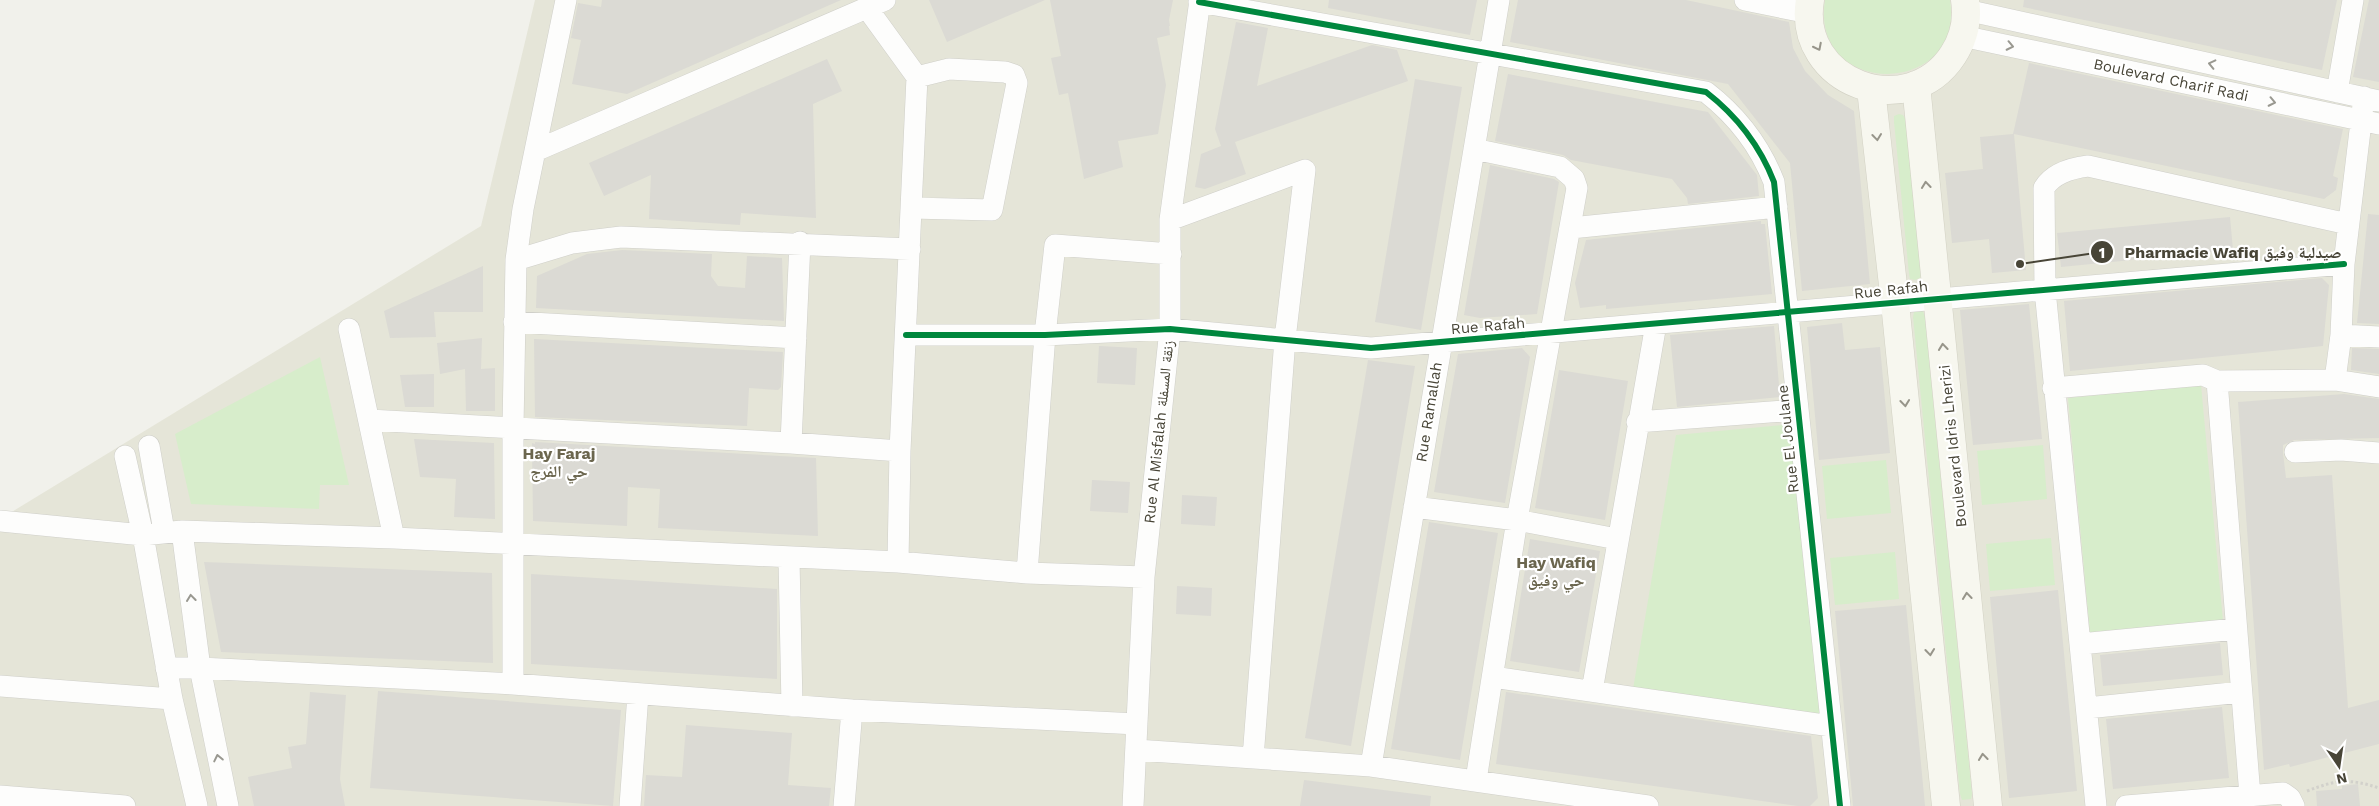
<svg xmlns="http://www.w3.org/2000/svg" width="2379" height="806" font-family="'Work Sans','Noto Naskh Arabic',sans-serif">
<rect width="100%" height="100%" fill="#f1f1eb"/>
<path fill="#e5e5d8" d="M535,0H2379V806H0V511L10,513L481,226Z"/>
<path fill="#d7edcb" d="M1825,0H1950C1966,98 1809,99 1825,0Z
M1899,114L1903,115L1906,120L1921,273L1920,278L1915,280L1910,279L1909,274L1894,122V116Z
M1918,310L1923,311L1925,317L1972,794L1971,799L1962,800L1960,794L1913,317L1914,312Z
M320,357L349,485H320L319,509L191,504L175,434Z
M2201,385L2223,621L2090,633L2068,398Z
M1794,424L1821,716L1633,689L1676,435Z
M2043,445L2047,499L1982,505L1977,451Z
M1886,460L1891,513L1827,519L1822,466Z
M2051,538L2055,585L1990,591L1986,544Z
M1895,552L1899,599L1835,605L1830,558Z"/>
<path fill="#dbdad4" d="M602,0H841L627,94L572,84L581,40L571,38L578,3L601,7Z
M929,0H1045L947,42Z
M1050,0H1173L1169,20L1170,26H1169L1170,35L1157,38L1166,85L1158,134L1118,141L1123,167L1084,179L1068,93L1059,95L1051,58L1061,56Z
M1329,0H1477L1470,35L1328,8Z
M1518,0H1686L1789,22L1793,48L1805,71L1828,95L1854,111L1870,284L1802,291L1790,163L1728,84L1510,42Z
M2024,0H2337L2322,70L2023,7Z
M2369,0H2379V82L2353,77Z
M1236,22L1268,28L1257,86L1372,45L1397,50L1408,81L1235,142L1246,174L1205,189L1195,187L1201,154L1221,146L1215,129Z
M827,59L842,91L813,104L816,218L741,213L740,225L649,219L651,175L604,196L589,163Z
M2029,63L2343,129L2333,176L2338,178L2336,190L2324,199L2014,134L2026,270L1992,273L1989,239L1952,243L1945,173L1983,169L1980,137L2013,134Z
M1508,74L1708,112L1757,175L1759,196L1688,204L1687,198L1672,179L1571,160L1563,155L1495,141Z
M1415,79L1462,87L1421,330L1375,322Z
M1490,165L1554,179L1559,182L1537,314L1480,318L1464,315Z
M2368,214L2379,215V324L2357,323Z
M2230,217L2233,250L2061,267L2057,233Z
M1761,221V224H1765L1772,294L1606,309V305L1580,308L1575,283L1586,240Z
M622,250L712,254L711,276L718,286L745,288L747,256L782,258L784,321L536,308L537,276L587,254Z
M483,266V312H434L436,337L390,338L384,311Z
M2322,278L2329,285L2323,346L2070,371L2064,301Z
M2029,304L2042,439L1973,445L1960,310Z
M1842,323L1845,350L1880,347L1890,453L1819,460L1807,327Z
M1774,326L1780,397L1677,407L1670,335Z
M482,338L481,369L495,368V411H466L465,369L440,374L437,343Z
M534,339L783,352L781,387L778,390L749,388L747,426L535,417Z
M1099,346L1137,348L1135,385L1097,383Z
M1522,348L1530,357L1505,503L1434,492L1458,354Z
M2352,348L2379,349V374L2351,370Z
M1368,360L1415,366L1351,746L1305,738Z
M1559,370L1628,381L1605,520L1535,508Z
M434,374V407H405L400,375Z
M2344,394L2379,399V438L2294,440L2283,445V453L2286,478L2332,475L2348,708L2379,700V744L2290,767L2289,764L2264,770L2238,402Z
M414,439L494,443L495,519L454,517L456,479L420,477Z
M535,442L816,458L818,536L658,528L660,489L628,487L627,526L533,521L532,443L535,444Z
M1092,480L1130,482L1128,513L1090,511Z
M1182,495L1217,497L1215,526L1181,524Z
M1429,522L1498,533L1460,760L1391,749Z
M1530,539L1600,551L1579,672L1510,661Z
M204,562L492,573L493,663L221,652Z
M531,574L777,589V679L531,664Z
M1177,586L1212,588L1211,616L1176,614Z
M2058,590L2077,791L2009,798L1990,597Z
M1906,605L1925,806H1853L1835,611Z
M2220,643L2223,675L2103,686L2100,655Z
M378,691L621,710L613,806L370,788Z
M310,692L346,695L340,779L345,806H254L248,777L292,768L288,747L306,744Z
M1506,692L1811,736L1818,798L1810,806H1798L1496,764Z
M2222,707L2229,778L2113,789L2106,719Z
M686,725L792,733L788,785L831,788L829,806H644L646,775L682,777Z
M1304,780L1431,796L1430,806H1300Z
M2358,784L2360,806H2317L2316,791L2342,789V786Z"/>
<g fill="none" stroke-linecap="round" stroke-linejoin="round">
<defs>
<path id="minor" d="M1745,0L1809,13
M1199,2L1706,92C1737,116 1760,146 1774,182L1840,806
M867,8L917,77L900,451L898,562
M1966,10L2379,101
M1962,36L2379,124
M2337,92L2353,0
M1474,149L1560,167L1574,179L1577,188L1517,520L1476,780
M535,151L885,0
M912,208L992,210L1017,83L1014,75L1005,72L949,69L917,77
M1170,220L1305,170L1285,339L1253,758
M1571,228L1777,207
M516,260L572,243L621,237L910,249
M514,322L796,338
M349,329L394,538
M906,335H1045L1170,329L1371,348L2344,264
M2341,335L2379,337
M2335,380L2379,387
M2217,381L2250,796
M2053,388L2203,375L2217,381L2335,380L2341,335L2344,264L2364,97
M369,420L791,443L900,451
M1637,422L1798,410
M791,443L800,242
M149,446L164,531
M2295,452L2341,450L2379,453
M125,456L143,535L172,699L197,806
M1414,507L1517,520L1617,539
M0,521L143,535L182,531L394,538L898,562L1027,573
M182,531L200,668L228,806
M789,558L792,706
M1144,577L1027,573L1045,335L1055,245L1171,254
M2080,644L2236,629
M166,668H200L513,684L852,710L1137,724
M1493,677L1831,726
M513,684V427L516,260L523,209L566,0
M0,686L172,699
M1592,691L1656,324
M2087,708L2241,692
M1136,750L1371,766L1648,806
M1371,766L1499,0
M0,796L125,806
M630,806L638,694
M844,806L852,710
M1133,806L1144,577L1170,329V220L1200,0
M2096,806L2045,290L2044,188C2053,173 2072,168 2088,166L2348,224
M2126,806L2283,793L2290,798L2294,806"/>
<path id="secondary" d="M1810,0C1796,83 1908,124 1953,55C1964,38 1968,19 1965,0
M1916,85L1988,806
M1871,89L1895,303L1946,806"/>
</defs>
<use href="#minor" stroke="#cfcfc9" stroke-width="22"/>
<use href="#secondary" stroke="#d2d1c4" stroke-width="29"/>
<path stroke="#d2d1cb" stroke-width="3" stroke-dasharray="2.5 2.5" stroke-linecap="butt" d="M2307,791C2336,780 2349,778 2379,788"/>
<use href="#minor" stroke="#fdfdfc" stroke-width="21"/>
<use href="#secondary" stroke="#f7f7ef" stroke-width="28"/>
<defs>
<path id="cycleway" d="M1199,2L1706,92C1737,116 1760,146 1774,182L1840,806
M906,335H1045L1170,329L1371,348L2344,264"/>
</defs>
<use href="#cycleway" stroke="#fff" stroke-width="9"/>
<use href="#cycleway" stroke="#00873e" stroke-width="6"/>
</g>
<defs><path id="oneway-chevron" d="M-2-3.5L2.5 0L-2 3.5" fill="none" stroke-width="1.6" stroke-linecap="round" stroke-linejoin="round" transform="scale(1.25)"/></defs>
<g stroke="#999890">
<use href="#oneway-chevron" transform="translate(2010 46) rotate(12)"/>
<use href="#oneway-chevron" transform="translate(2212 64) rotate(-167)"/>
<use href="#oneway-chevron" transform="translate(2272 102) rotate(12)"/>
<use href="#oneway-chevron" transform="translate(191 598) rotate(-97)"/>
<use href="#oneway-chevron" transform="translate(218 758) rotate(-102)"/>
</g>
<g stroke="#97958a">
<use href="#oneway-chevron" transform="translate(1818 47) rotate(63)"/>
<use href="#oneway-chevron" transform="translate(1877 137) rotate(83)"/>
<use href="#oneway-chevron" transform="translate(1926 185) rotate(-96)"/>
<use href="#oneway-chevron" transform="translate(1943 347) rotate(-96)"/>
<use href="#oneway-chevron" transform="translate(1905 403) rotate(84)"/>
<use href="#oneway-chevron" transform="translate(1967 596) rotate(-96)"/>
<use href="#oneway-chevron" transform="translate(1930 652) rotate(84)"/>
<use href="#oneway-chevron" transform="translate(1983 757) rotate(-96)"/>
</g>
<g text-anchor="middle" stroke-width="4.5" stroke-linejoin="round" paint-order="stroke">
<g font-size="15" fill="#484537" stroke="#fff">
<text transform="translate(2171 80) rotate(12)" y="5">Boulevard Charif Radi</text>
<text transform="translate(1891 290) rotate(-6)" y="5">Rue Rafah</text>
<text transform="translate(1488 326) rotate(-5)" y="5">Rue Rafah</text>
<text transform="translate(1429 412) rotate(-81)" y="5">Rue Ramallah</text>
<text transform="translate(1159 432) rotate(-84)" y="5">Rue Al Misfalah زنقة المسفلة</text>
<text transform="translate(1788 439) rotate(-96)" y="5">Rue El Joulane</text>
<text transform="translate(1953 446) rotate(-96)" y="5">Boulevard Idris Lherizi</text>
</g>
<g font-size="16" font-weight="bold" fill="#6b664e" stroke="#fff">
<text x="559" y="459">Hay Faraj<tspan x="559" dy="18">حي الفرج</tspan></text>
<text x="1556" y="568">Hay Wafiq<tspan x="1556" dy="18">حي وفيق</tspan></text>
</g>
</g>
<path fill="none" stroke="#484537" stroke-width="2" d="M2020 264L2102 252"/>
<g fill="#484537" stroke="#fff" stroke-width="2">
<circle cx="2020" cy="264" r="5"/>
<circle cx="2102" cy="252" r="12"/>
</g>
<g font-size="15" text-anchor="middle" font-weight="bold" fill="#fff">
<text x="2102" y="258">1</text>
</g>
<g font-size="16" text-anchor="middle" font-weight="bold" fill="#484537" stroke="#fff" stroke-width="4.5" stroke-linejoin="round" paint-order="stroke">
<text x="2233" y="258">Pharmacie Wafiq صيدلية وفيق</text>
</g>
<g transform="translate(2339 766) rotate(167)" stroke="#ffffff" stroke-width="4" paint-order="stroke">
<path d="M0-4L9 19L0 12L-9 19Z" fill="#484537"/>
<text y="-8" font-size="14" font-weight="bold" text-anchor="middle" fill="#484537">N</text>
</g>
</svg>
